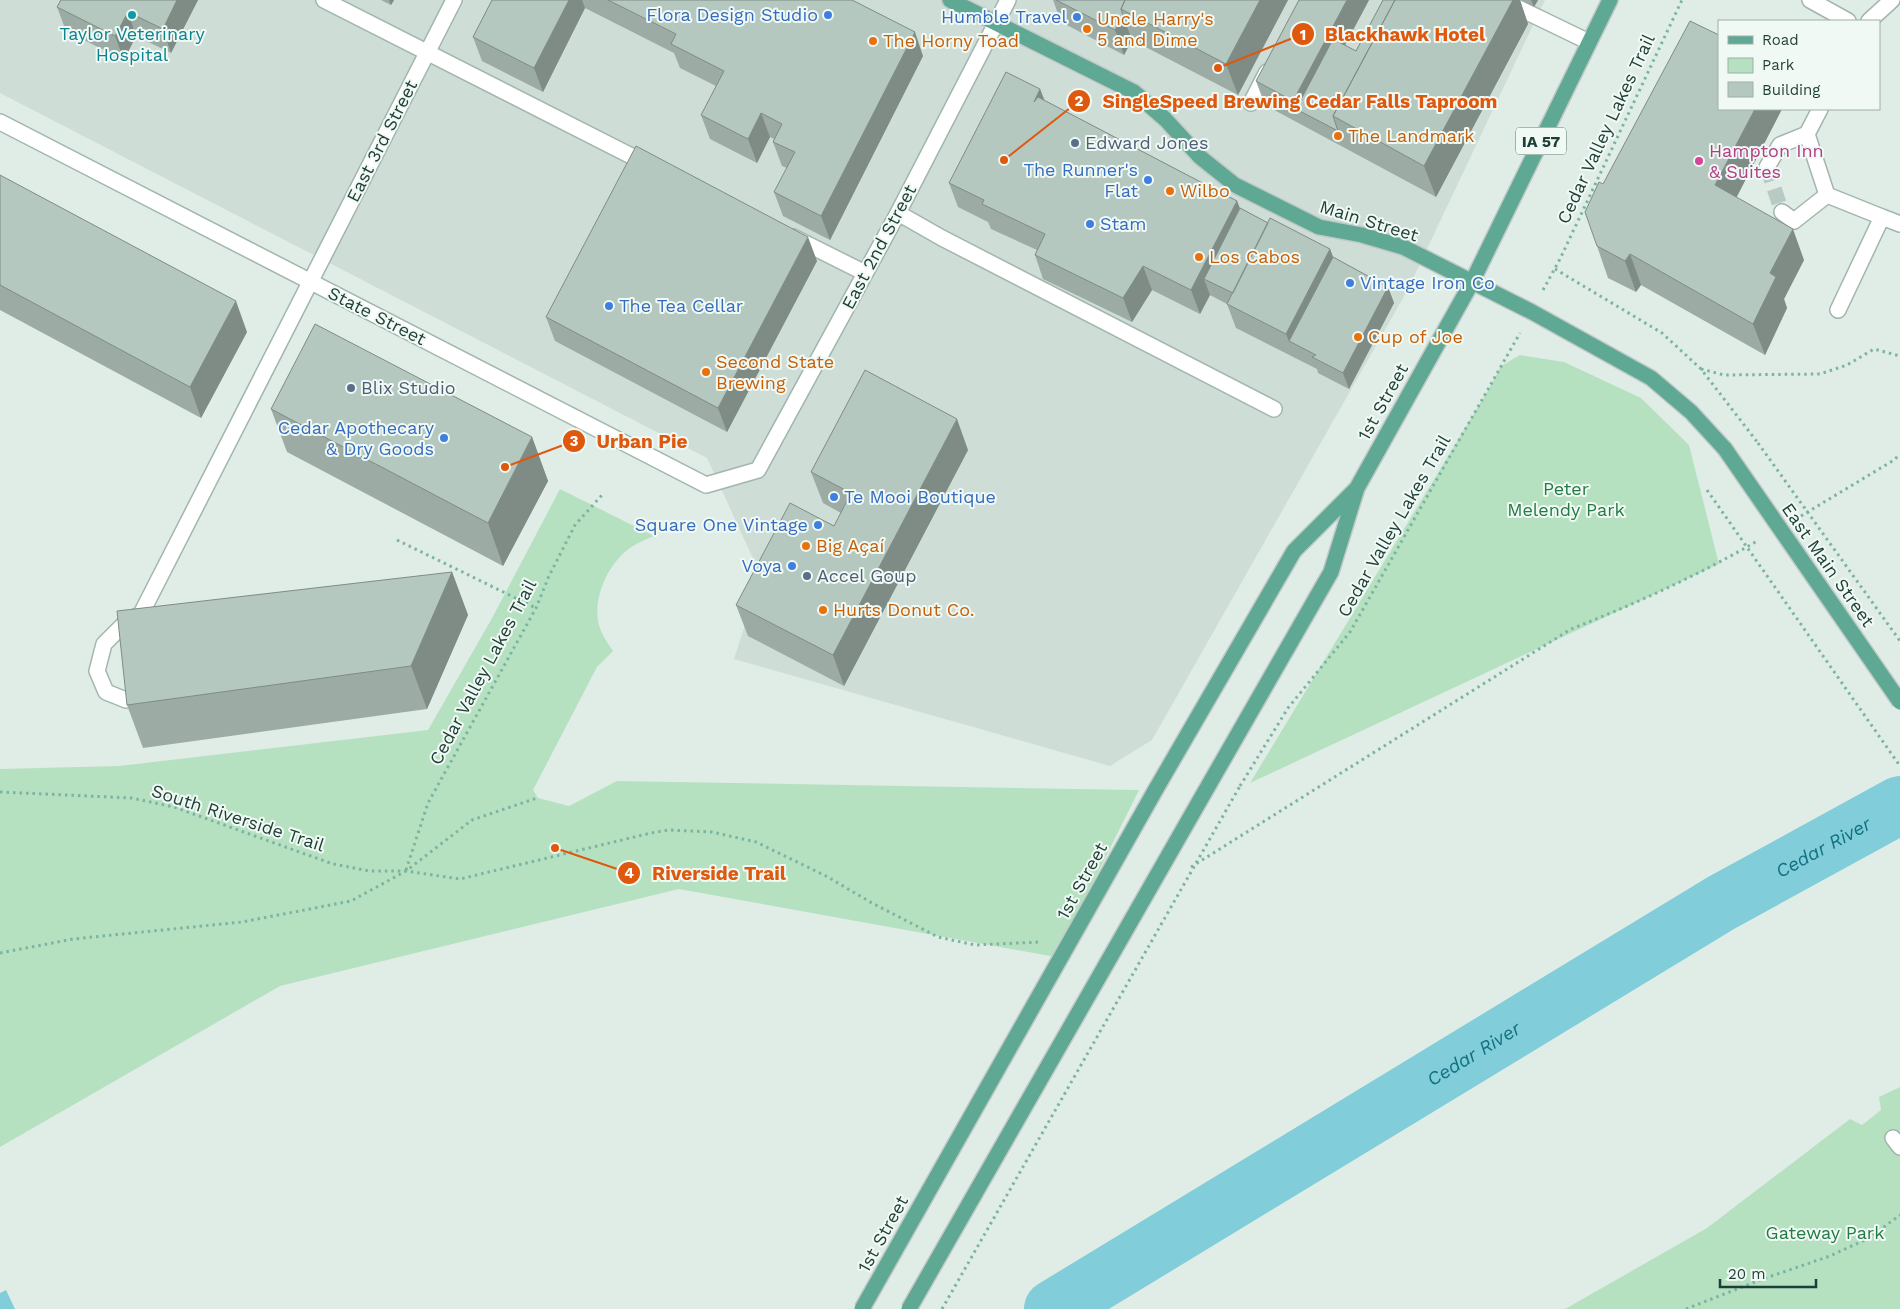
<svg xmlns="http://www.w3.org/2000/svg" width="1900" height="1309" font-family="'Work Sans',sans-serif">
<rect width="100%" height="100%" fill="#e0ede7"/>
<path fill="#ceddd6" d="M0,0H1545L1407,291L1152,740L1110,766L734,659L761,576L707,458L0,93Z"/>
<path fill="#b6e1c1" d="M1520,355L1564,362L1641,398L1689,445L1719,564L1250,783L1487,392L1501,366Z
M560,489L654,536C647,539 639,542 633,546C608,561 589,603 601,631C604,638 609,645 613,651L597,667L533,790L538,798L569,806L617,781L1139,790L1056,957L679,889L280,986L0,1147V769L119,766L428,730L491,620Z
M1900,1087V1309H1565L1707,1228L1850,1119L1862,1125L1881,1110L1879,1097Z"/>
<path fill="#81cdd9" d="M6,1290L15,1309H0V1293Z"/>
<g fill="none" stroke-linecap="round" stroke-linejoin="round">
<path stroke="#81cdd9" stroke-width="58" id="s1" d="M1053,1309L1721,903L1900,805"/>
<path stroke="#b9cac4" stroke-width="15" stroke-dasharray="15 8" stroke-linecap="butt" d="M1767,167L1782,212"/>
<defs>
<path id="minor" d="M324,0L649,165
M1502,0L1589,42
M1810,0L1848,21
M1869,21L1892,0
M1251,103L1267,72
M1820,109L1807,134L1827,195L1882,217L1838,310
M0,122L706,485L758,470L898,213L1008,0
M1767,167L1780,145L1807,134
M1782,212L1794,221L1827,195
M898,213L942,238L1274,409
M1882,217L1900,224
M793,237L865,273
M126,700L106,692L97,671L104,644L125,623L141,614L454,0
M1893,1138L1900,1147"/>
<path id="major" d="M950,0L1134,92L1165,119L1200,157L1235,185L1319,227L1362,235L1403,247L1532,312L1651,378L1691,412L1725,449
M1156,789L1294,551L1356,489
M1199,802L1331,572L1357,488L1472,282L1610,0"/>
</defs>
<use href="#minor" stroke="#a2b5ae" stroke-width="18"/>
<use href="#major" stroke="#c0c9c7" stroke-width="18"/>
<path stroke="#7cb4a2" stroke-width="3" stroke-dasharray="2.5 4" stroke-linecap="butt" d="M1555,269L1662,333L1701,369L1758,443
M1543,290L1560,259L1682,0
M1701,369L1724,375L1820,374L1847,365L1874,349L1900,356
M1801,516L1894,460L1900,454
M397,540L536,608
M1240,786L1288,708L1350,632L1520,333
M0,792L132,798L174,807L333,864L369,871H406L460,879L651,833L669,830L712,832L756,842L826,876L872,903L938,937L975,945L1040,942
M1191,867L1571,629C1635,604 1699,575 1759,540
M406,870L428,803L536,608L549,576L575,525L602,495
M0,953L73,939L242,922L351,901L406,871L472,820L537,798
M1686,1309L1760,1280L1830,1256L1869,1238L1900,1215"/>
<use href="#minor" stroke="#fff" stroke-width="15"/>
<use href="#major" stroke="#5fa894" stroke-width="15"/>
<defs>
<path id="major-bridge" d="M1725,449L1900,702
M862,1309L1156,789
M909,1309L1199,802"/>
</defs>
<use href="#major-bridge" stroke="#c0c9c7" stroke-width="18" stroke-linecap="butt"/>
<path stroke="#7cb4a2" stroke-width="3" stroke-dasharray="2.5 4" stroke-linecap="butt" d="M1758,443L1900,641
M1707,490L1900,766
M942,1309L1240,786"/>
<use href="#major-bridge" stroke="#5fa894" stroke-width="15"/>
</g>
<path fill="#9caca5" d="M61,0H198L171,53L136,36L124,60L66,31L57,7Z
M381,0H394L391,5Z
M492,0H852L923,56L830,240L783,216L774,192L787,168L782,166L773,142L774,139L770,137L757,163L710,139L701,115L716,86L680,68L674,53L585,8L543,92L482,61L473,37Z
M1053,0H1288L1238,95L1132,40L1124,55L1061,22Z
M1299,0H1369L1345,45L1356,51L1383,0H1538L1534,7L1520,0L1528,24L1436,197L1265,105L1256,81Z
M1040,89L1045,101L1237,201L1240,208L1268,223L1330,249L1333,257L1388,287L1394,303L1349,389L1318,373L1317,369L1236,328L1227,304L1210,295L1200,314L1152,290L1132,322L1043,279L1035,255L1037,250L991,229L988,222L958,207L949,183Z
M1782,109L1736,197L1804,260L1784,299L1787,308L1765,355L1641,285L1636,292L1608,278L1597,246L1603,184Z
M0,175L247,332L201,418L0,310Z
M817,261L727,432L555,341L546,317Z
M271,409L532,437L548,481L503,566L287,452Z
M968,450L844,686L748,636L736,605L834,526L841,513L823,503L811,472Z
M452,572L468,615L427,709L143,748L127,705Z"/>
<path fill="#7f8c86" d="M177,0H198L171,53L163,29Z
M389,0H394L391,5Z
M569,0H582L585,8L543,92L534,68Z
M1260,0H1288L1238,95L1226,64Z
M1347,0H1369L1308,115L1296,109L1293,101Z
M1513,0H1520L1528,24L1436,197L1424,166Z
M1531,0H1538L1534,7Z
M128,12L136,36L124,60L115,36Z
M1123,16L1132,40L1124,55L1115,30Z
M915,32L923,56L830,240L821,216Z
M1040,89L1049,113L1034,102Z
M1755,109H1782L1727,216L1715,185Z
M761,113L770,137L757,163L748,139Z
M1237,201L1246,225L1204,279L1210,295L1200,314L1191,290Z
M1793,229L1804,260L1784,299L1787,308L1765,355L1753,324L1770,273Z
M808,237L817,261L727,432L718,408Z
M1330,249L1339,273L1289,341L1286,334Z
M1630,254L1641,285L1636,292L1625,261Z
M1143,266L1152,290L1132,322L1123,298Z
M1388,287L1394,303L1349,389L1343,373Z
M236,301L247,332L201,418L190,387Z
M957,419L968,450L844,686L833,655Z
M532,437L548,481L503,566L488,523Z
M452,572L468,615L427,709L411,666Z"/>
<path fill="#b5c8c0" stroke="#7f8c86" d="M61,0H177L163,29L128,12L115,36L57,7Z
M492,0H569L534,68L473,37Z
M608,0H852L915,32L821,216L774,192L795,152L773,142L782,124L761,113L748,139L701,115L724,71L671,44L676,34Z
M1056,0H1125L1121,9L1123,16L1115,30Z
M1125,0H1260L1226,64L1121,9Z
M1299,0H1347L1293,101L1256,81Z
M1383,0H1395L1333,116L1338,131L1296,109L1333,39L1356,51Z
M1395,0H1513L1424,166L1333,116Z
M1690,21L1719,35V109H1755L1715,185L1793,229L1770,273L1776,277L1753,324L1630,254L1625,261L1597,246L1585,212L1599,182L1603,184Z
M1006,72L1040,89L1034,102L1038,97L1237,201L1191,290L1143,266L1123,298L1035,255L1045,234L982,204L984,200L949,183Z
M636,146L808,237L718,408L546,317Z
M0,175L236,301L190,387L0,285Z
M1240,208L1268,223L1233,293L1204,279Z
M1270,218L1330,249L1286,334L1227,304Z
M1333,257L1388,287L1343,373L1312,357L1316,355L1289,341Z
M315,324L532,437L488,523L271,409Z
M865,370L957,419L833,655L736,605L790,503L834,526L851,493L811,472Z
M452,572L411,666L127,705L117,611Z"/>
<circle fill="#0f9aa8" stroke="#f1f9f5" stroke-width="2" cx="132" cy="15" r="5"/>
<g fill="#3f7fe0" stroke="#f1f9f5" stroke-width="2">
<circle cx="828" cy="15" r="5"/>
<circle cx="1077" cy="17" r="5"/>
<circle cx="1148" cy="180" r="5"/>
<circle cx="1090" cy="224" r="5"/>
<circle cx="1350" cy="283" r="5"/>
<circle cx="609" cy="306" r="5"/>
<circle cx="444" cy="438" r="5"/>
<circle cx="834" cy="497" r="5"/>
<circle cx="818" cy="525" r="5"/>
<circle cx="792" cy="566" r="5"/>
</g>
<g fill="#e8710a" stroke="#f1f9f5" stroke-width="2">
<circle cx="1087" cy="29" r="5"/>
<circle cx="873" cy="41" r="5"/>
<circle cx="1338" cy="136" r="5"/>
<circle cx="1170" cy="191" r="5"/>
<circle cx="1199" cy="257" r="5"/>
<circle cx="1358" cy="337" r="5"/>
<circle cx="706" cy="372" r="5"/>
<circle cx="806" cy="546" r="5"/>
<circle cx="823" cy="610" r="5"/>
</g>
<g fill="#5c6f8a" stroke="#f1f9f5" stroke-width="2">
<circle cx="1075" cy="143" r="5"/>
<circle cx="351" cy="388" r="5"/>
<circle cx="807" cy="576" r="5"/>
</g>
<circle fill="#d1479c" stroke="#f1f9f5" stroke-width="2" cx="1699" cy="161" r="5"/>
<g text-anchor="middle" stroke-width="4" stroke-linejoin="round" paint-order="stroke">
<rect fill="#f1f9f5" stroke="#5d776f" stroke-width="1" x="1516" y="127.5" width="50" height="27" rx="4"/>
<g font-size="16" font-weight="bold" fill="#1e3f36">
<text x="1541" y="147">IA 57</text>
</g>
<g font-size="18" fill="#366cbe" stroke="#f1f9f5" text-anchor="end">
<text x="818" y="21">Flora Design Studio</text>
<text x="1067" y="23">Humble Travel</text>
<text x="1138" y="176">The Runner's<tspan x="1138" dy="21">Flat</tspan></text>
<text x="1100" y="230" text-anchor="start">Stam</text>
<text x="1360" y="289" text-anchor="start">Vintage Iron Co</text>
<text x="619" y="312" text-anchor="start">The Tea Cellar</text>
<text x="434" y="434">Cedar Apothecary<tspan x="434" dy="21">&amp; Dry Goods</tspan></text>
<text x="844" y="503" text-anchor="start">Te Mooi Boutique</text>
<text x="808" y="531">Square One Vintage</text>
<text x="782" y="572">Voya</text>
</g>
<g font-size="18" fill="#c56008" stroke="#f1f9f5" text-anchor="start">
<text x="1097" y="25">Uncle Harry's<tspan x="1097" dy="21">5 and Dime</tspan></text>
<text x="883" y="47">The Horny Toad</text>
<text x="1348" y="142">The Landmark</text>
<text x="1180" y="197">Wilbo</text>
<text x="1209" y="263">Los Cabos</text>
<text x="1368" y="343">Cup of Joe</text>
<text x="716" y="368">Second State<tspan x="716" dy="21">Brewing</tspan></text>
<text x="816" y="552">Big Açaí</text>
<text x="833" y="616">Hurts Donut Co.</text>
</g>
<g font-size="18" fill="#0d838f" stroke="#f1f9f5">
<text x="132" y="40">Taylor Veterinary<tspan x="132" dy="21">Hospital</tspan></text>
</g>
<g font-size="18" fill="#1e3f36" stroke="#f1f9f5">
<text transform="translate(1606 129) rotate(-65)" y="6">Cedar Valley Lakes Trail</text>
<text transform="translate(382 141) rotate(-63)" y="6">East 3rd Street</text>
<text transform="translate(1369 221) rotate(17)" y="6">Main Street</text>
<text transform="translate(879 247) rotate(-62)" y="6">East 2nd Street</text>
<text transform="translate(377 316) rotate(27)" y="6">State Street</text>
<text transform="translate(1383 402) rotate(-61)" y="6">1st Street</text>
<text transform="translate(1394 526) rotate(-60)" y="6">Cedar Valley Lakes Trail</text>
<text transform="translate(1828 565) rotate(55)" y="6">East Main Street</text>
<text transform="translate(483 672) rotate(-62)" y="6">Cedar Valley Lakes Trail</text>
<text transform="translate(238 818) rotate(18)" y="6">South Riverside Trail</text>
<text transform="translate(1082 881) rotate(-61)" y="6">1st Street</text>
<text transform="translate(883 1234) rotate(-61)" y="6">1st Street</text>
</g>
<g font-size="18" fill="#4e5e75" stroke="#f1f9f5" text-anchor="start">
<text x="1085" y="149">Edward Jones</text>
<text x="361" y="394">Blix Studio</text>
<text x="817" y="582">Accel Goup</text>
</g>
<g font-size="18" fill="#b23c85" stroke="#f1f9f5" text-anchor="start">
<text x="1709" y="157">Hampton Inn<tspan x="1709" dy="21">&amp; Suites</tspan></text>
</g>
<g font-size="18" fill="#237b44" stroke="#f1f9f5">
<text x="1566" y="495">Peter<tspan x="1566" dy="21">Melendy Park</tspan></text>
<text x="1825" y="1239">Gateway Park</text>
</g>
<g font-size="19" font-style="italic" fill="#117182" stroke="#f1f9f5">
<text dy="7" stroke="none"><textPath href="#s1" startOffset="898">Cedar River</textPath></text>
<text dy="7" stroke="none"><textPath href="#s1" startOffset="492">Cedar River</textPath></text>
</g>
</g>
<path fill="none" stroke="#de580e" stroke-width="2" d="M1218 68L1303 34M1004 160L1079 101M505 467L574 441M555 848L629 873"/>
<g fill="#de580e" stroke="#f1f9f5" stroke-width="2">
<circle cx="1218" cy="68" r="5"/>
<circle cx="1004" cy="160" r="5"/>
<circle cx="505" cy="467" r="5"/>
<circle cx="555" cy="848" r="5"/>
<circle cx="1303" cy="34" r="12"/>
<circle cx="1079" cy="101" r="12"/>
<circle cx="574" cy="441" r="12"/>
<circle cx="629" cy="873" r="12"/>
</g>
<g font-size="15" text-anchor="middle" font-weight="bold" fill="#fff">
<text x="1303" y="40">1</text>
<text x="1079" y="106">2</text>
<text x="574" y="446">3</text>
<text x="629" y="878">4</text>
</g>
<g font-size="19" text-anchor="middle" font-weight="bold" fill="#de580e" stroke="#f1f9f5" stroke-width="4" stroke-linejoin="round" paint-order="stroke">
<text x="1405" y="41">Blackhawk Hotel</text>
<text x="1300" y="108">SingleSpeed Brewing Cedar Falls Taproom</text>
<text x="642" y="448">Urban Pie</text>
<text x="719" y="880">Riverside Trail</text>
</g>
<rect x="1718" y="20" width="162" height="90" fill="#f1f9f5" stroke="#9dafa9"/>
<rect x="1728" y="36" width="25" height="8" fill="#5fa894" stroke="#9dafa9"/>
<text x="1762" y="45" font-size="15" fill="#1e3f36">Road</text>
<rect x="1728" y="58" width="25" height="15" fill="#b6e1c1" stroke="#9dafa9"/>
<text x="1762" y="70" font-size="15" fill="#1e3f36">Park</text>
<rect x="1728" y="82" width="25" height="15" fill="#b5c8c0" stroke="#9dafa9"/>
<text x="1762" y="95" font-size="15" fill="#1e3f36">Building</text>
<path d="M1720 1279v8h96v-8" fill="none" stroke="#1e3f36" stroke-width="2.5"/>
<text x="1728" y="1279" font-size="15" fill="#1e3f36" stroke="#f1f9f5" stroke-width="4" paint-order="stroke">20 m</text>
</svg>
